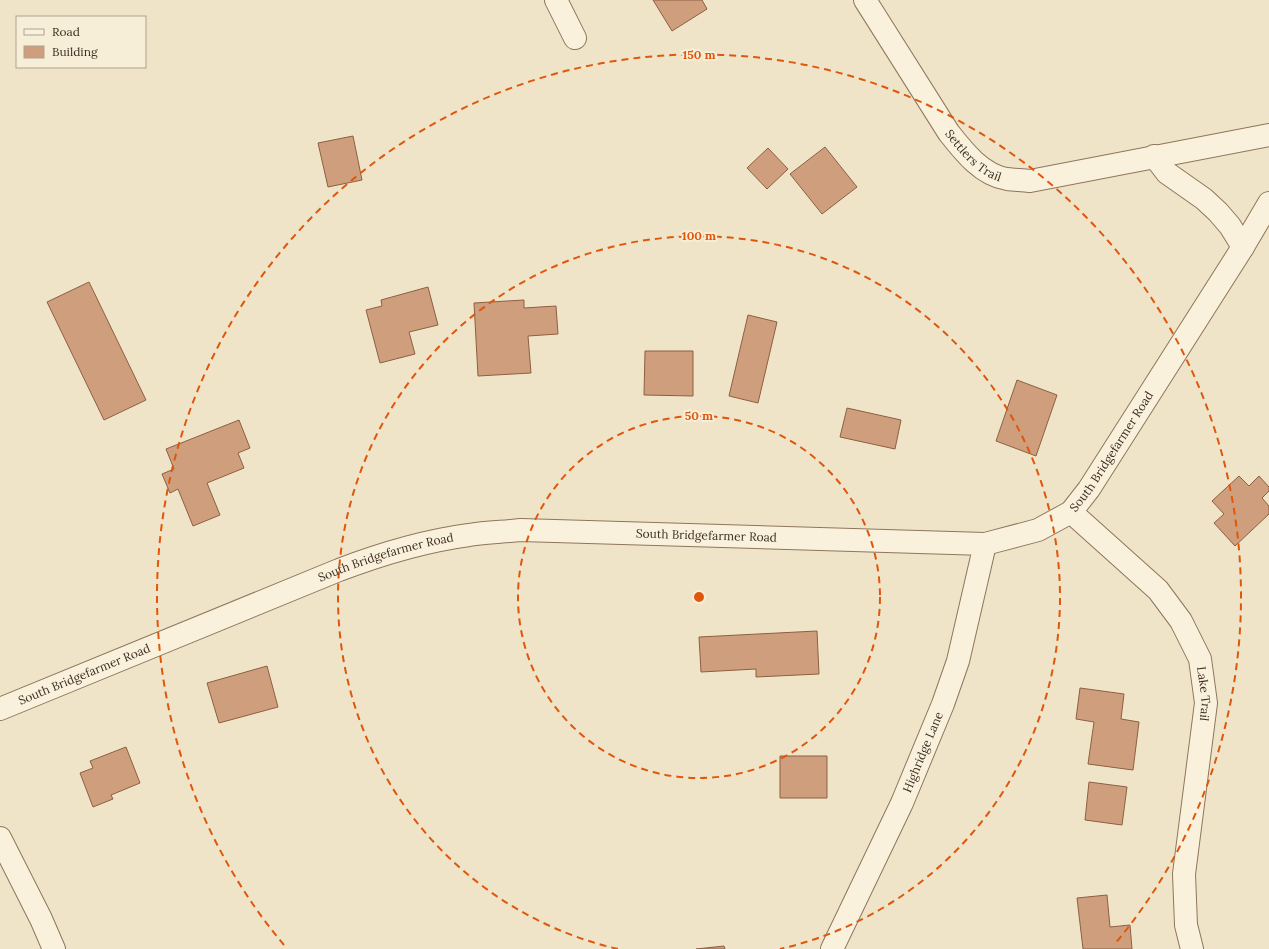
<svg xmlns="http://www.w3.org/2000/svg" width="1269" height="949" font-family="Lora,serif">
<rect width="100%" height="100%" fill="#f0e4c8"/>
<path fill="#cf9f7d" stroke="#8d5f41" d="M653,0H702L707,9L672,31Z
M353,136L362,180L328,187L318,143Z
M825,147L857,187L822,214L790,174Z
M768,148L788,169L767,189L747,168Z
M89,282L146,400L104,420L47,302Z
M428,287L438,325L409,332L415,354L380,363L366,310L382,306L381,300Z
M524,300V308L556,306L558,334L528,336L531,373L478,376L474,303Z
M748,315L777,322L758,403L729,396Z
M645,351H693V396L644,395Z
M1017,380L1057,395L1036,456L996,441Z
M847,408L901,420L895,449L840,437Z
M239,420L250,448L238,453L244,468L207,483L220,515L193,526L178,489L170,493L162,474L174,469L166,449Z
M1239,476L1249,486L1259,476L1269,487V491L1262,498L1269,506V514L1235,546L1214,523L1224,514L1212,501Z
M817,631L819,674L756,677V669L701,672L699,637Z
M267,666L278,707L219,723L207,683Z
M1080,688L1124,694L1121,719L1139,722L1133,770L1088,764L1094,722L1076,719Z
M126,747L140,783L111,795L113,799L93,807L80,773L93,768L90,761Z
M780,756H827V798H780Z
M1089,782L1127,787L1122,825L1085,820Z
M1107,895L1110,927L1130,925L1132,949H1083L1077,898Z
M724,946L725,949H696Z"/>
<g fill="none" stroke-linecap="round" stroke-linejoin="round">
<defs>
<g id="minor">
<path d="M556,0L575,38"/>
<path id="s1" d="M865,0L949,133C964,152 982,175 1007,179C1015,180 1022,180 1030,181L1269,135"/>
<path d="M1154,156L1167,173L1204,199L1218,212L1230,226L1243,247"/>
<path id="s2" d="M1071,512L1158,590L1181,621L1200,659L1206,703L1184,874L1186,925L1192,949"/>
<path id="s3" d="M0,709L339,570C381,554 424,541 469,535C486,532 503,532 521,530L985,544L1038,530L1071,512L1089,489L1243,247L1269,203"/>
<path d="M0,838L41,919L54,949"/>
<path id="s4" d="M832,949L902,803L943,704L958,661L985,544"/>
</g>
</defs>
<use href="#minor" stroke="#8d765c" stroke-width="24"/>
<use href="#minor" stroke="#faf1dc" stroke-width="22"/>
</g>
<g fill="none" stroke="#df570d" stroke-width="2" stroke-dasharray="7 5">
<circle cx="699" cy="597" r="181"/>
<path d="M618 949A361 361 0 1 1 780 949"/>
<path d="M284 945A542 542 0 1 1 1114 945"/>
</g>
<g text-anchor="middle" stroke-width="4" stroke-linejoin="round" paint-order="stroke">
<g font-size="12" fill="#3d2e20" stroke="#f7eed8">
<text dy="4" stroke="none"><textPath href="#s1" startOffset="191">Settlers Trail</textPath></text>
<text dy="4" stroke="none"><textPath href="#s3" startOffset="1183">South Bridgefarmer Road</textPath></text>
<text dy="4" stroke="none"><textPath href="#s3" startOffset="739">South Bridgefarmer Road</textPath></text>
<text dy="4" stroke="none"><textPath href="#s3" startOffset="415">South Bridgefarmer Road</textPath></text>
<text dy="4" stroke="none"><textPath href="#s3" startOffset="91">South Bridgefarmer Road</textPath></text>
<text dy="4" stroke="none"><textPath href="#s2" startOffset="233">Lake Trail</textPath></text>
<text dy="4" stroke="none"><textPath href="#s4" startOffset="217">Highridge Lane</textPath></text>
</g>
</g>
<circle cx="699" cy="597" r="6" fill="#df570d" stroke="#f7eed8" stroke-width="2"/>
<g font-size="12" text-anchor="middle" font-weight="bold" fill="#df570d" stroke="#f7eed8" stroke-width="4" stroke-linejoin="round" paint-order="stroke">
<text x="699" y="59">150 m</text>
<text x="699" y="240">100 m</text>
<text x="699" y="420">50 m</text>
</g>
<rect x="16" y="16" width="130" height="52" fill="#f7eed8" stroke="#ada18e"/>
<rect x="24" y="29" width="20" height="6" fill="#faf1dc" stroke="#ada18e"/>
<text x="52" y="36" font-size="12" fill="#3d2e20">Road</text>
<rect x="24" y="46" width="20" height="12" fill="#cf9f7d" stroke="#ada18e"/>
<text x="52" y="56" font-size="12" fill="#3d2e20">Building</text>
</svg>
